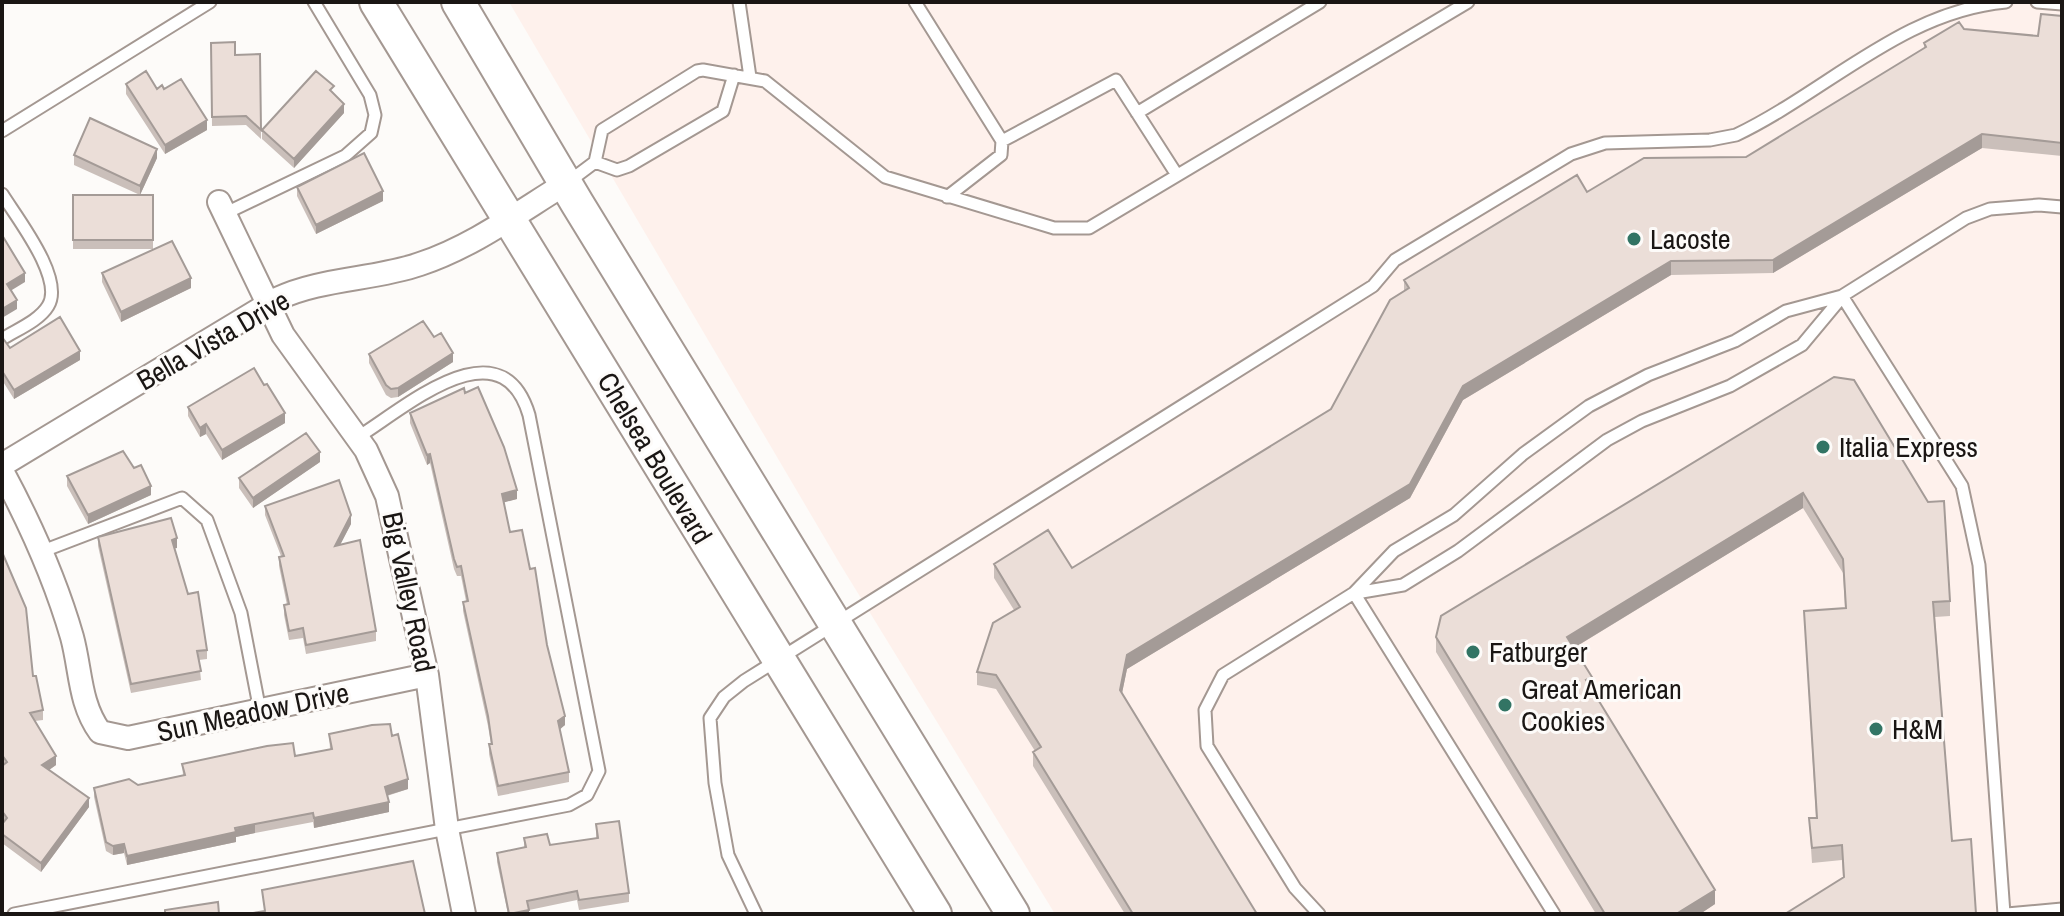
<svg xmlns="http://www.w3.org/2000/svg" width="2064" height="916" font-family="'Archivo Narrow',sans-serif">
<rect width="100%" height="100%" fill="#fdfbf9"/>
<path fill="#fef1ec" d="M509,2H2062V914H1055L840,564Z"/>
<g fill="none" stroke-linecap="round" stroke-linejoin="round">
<defs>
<path id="service" d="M739,2L750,77
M915,2L1002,141L1001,155L947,197
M2037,2L2062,4
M1137,113L1320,2
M2,131L210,2
M1002,141L1116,80L1177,175
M595,162L617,170L629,166L723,111L734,75
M567,183L595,162L602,130L697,71L703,70L765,81L885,177L1054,228H1089L1468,2
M2,194C17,218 65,279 48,306C39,321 16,330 2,339
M224,214L345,156L371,133L375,115L370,95L314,2
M1842,296L1962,486L1979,565L2004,914
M43,551L182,498L207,520L241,613L260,711
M1354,593L1554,914
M1356,593L1403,585L1458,551L1607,440L1642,421L1730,386L1802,345L1842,297
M14,914L569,805L587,795L599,771L529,415C501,322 405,408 358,437
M756,914L728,855L715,783L710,718L724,697L744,681L1373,286L1395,260L1571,154L1605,143L1710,140L1736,135C1826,92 1903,11 2006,2
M1319,914L1295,888L1207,746L1205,710L1223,675L1354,593L1394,551L1454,515L1523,454L1589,406L1648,375L1735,341L1786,311L1842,296L1966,218L1990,209L2039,205L2062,207
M2007,914L2062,909"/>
<path id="minor" d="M219,202L283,335L366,450L387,496L427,675L447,829L464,914
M2,465L277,299C321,278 374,280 420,264C472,247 519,212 565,184
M2,471C31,525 55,578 72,637C81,670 79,703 100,732L128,738L427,675"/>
<path id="secondary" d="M376,2L935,914
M458,2L577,203L1013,914"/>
</defs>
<use href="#service" stroke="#a49892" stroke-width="15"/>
<use href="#minor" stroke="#a49892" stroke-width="26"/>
<use href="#secondary" stroke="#a49892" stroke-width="36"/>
<use href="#service" stroke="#fff" stroke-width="11"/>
<use href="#minor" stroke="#fff" stroke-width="22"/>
<use href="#secondary" stroke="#fff" stroke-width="32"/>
</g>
<path fill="#cabfba" d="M2062,16V156L1982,148L1773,273L1671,275L1463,400L1410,498L1127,669L1122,693L1257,914H1125L1033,766V752L1035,751L996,689L977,685V672L1014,610L994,578V564L1072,568L1331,409L1404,292V280L1587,192L1746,157L1924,48V43L1964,29L2038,36Z
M211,43L235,55L261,130V139L246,125L212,126Z
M126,84L164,89L207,130L165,154L126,94Z
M344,113L294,168L262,139V130Z
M74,155L157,158L140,195H153V249H73V195H140L74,165Z
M297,187L383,201L316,234L297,196Z
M102,273L191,288L121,322L102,282Z
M2,337L10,348L80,360L14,399L2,380Z
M369,354L453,362L398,397L391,398L386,395L369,363Z
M1834,377L1950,601V616L1935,617L1952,841L1843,878L1842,860L1812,863L1809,818H1816L1804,611L1845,608L1843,573L1803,508L1574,648L1592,689L1715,904L1700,914H1596L1436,652V637Z
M264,385L285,423L222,460L206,434L200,437L188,416V407Z
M410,413L517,499L504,502L510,532L530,569L565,725L559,729L569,772V782L498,796L489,754V744H491L488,726L463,611V602L466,601L461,576H457L454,569L430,463L427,465L410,423Z
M320,462L253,508L239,488V478Z
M67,476L151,495L88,524L67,486Z
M265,506L351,524L340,544L376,631V641L306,654L303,638L289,640L284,615V605H287L279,566V557L281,556L265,515Z
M98,537L177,548H174L188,594L207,650V659L199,660L201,680L131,693L98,546Z
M2,552L33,676L43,710V720L35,721L56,765L49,770L89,807L41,872L2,843V824L4,822L2,820Z
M329,734L392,736L408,789L387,796L389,812L314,828L313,822L255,833L236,837V842L127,865L124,853L113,855L106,851L94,797V788L138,785L183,775L182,764L295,756L330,749Z
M596,824L629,893V902L579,910L577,900L529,910V914H508L497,862V853L524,848V838L550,845L596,838Z"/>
<path fill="#a49b97" d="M344,104V113L294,168V159Z
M207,120V130L165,154V145Z
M1982,134V148L1773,273V260Z
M157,149V158L140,195V186Z
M383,191V201L316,234V225Z
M1671,261V275L1463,400L1410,498L1127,669L1120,703V690L1127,655L1463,386Z
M25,273V282L7,293V284Z
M191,278V288L121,322V312Z
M17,300V309L2,318V309Z
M80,351V360L14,399V390Z
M453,353V362L398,397V388Z
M285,413V423L222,460V450Z
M206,424V434L200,437V428Z
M320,452V462L253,508V498Z
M430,454V463L427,465V455Z
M151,486V495L88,524V515Z
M517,490V499L502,503V494Z
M1803,493V508L1567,652V637Z
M351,515V524L335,555V546Z
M177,538V548L172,549V540Z
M1592,677V691L1586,680Z
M565,716V725L558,731V721Z
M56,756V765L42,775V765Z
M408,779V789L385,796V787Z
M89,798V807L41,872V863Z
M389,802V812L314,828V818Z
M255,824V833L236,837V842L127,865V856Z
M124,844V853L113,855V846Z
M1715,890V904L1700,914H1676Z
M529,910V914H511Z"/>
<path fill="#ebded8" stroke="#a49b97" stroke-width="2" d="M2041,14L2062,16V143L1982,134L1773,260L1671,261L1463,386L1410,484L1127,655L1120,690L1257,914H1133L1033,752L1041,747L996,675L977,672L993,623L1020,607L994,564L1048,530L1072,568L1331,409L1390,300L1409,288L1404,280L1577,175L1587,192L1644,158L1746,157L1926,47L1924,43L1959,22L1964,29L2038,36Z
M235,42V55L260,54L261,130L246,116L212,117L211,43Z
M146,71L157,89L162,85L164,89L181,79L207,120L165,145L126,84Z
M316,71L334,86L330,90L344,104L294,159L262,130Z
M90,118L157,149L140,186L74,155Z
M364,153L383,191L316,225L297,187Z
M73,195H153V240H73Z
M2,235L25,273L7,284L17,300L2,309Z
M172,241L191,278L121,312L102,273Z
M60,317L80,351L14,390L2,371V337L10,348Z
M423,321L434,337L441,333L453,353L398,388L391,389L386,385L369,354Z
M254,368L264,385L267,384L285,413L222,450L206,424L200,428L188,407Z
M1834,377L1854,380L1928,502L1944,501L1950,601L1933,602L1952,841L1971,839L1976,914H1785L1844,877L1842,845L1812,848L1809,818H1817L1804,611L1846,608L1843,559L1803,493L1567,637L1592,677L1586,680L1715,890L1676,914H1605L1436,637L1441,616Z
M478,387L504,447L517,490L502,494L510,532L522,530L530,569L535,568L547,645L565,716L558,721L569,772L498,786L489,744H492L488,716L463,602L468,601L461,566L457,567L454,559L430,454L427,455L410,413L464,388L465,393Z
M306,433L320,452L253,498L239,478Z
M123,451L134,468L141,465L151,486L88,515L67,476Z
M339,480L351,515L335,546L360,540L376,631L306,645L303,628L289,631L284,605L289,604L279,557L284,556L265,506Z
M171,518L177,538L172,540L188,594L198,592L207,650L197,651L201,671L131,684L98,537Z
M2,552L26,608L33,676H36L43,710L30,713L56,756L42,765L89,798L41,863L2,834V824L7,818L2,811V766L7,762L2,755Z
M390,724L392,736L398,734L408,779L385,787L389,802L314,818L313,813L255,824L235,828L236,832L127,856L124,844L113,846L106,842L94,788L129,779L138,785L185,775L182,764L267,746L293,743L295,756L332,749L329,734L372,725Z
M619,821L629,893L579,900L577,891L527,901L529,910L509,914L497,853L526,847L524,838L547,834L550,845L598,838L596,824Z
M413,861L425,914H247L265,911L262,890Z
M218,902L219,914H165V910Z"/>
<g fill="#327464" stroke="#fdfbf9" stroke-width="3">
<circle cx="1634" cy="239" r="8"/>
<circle cx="1823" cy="447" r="8"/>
<circle cx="1473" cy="652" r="8"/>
<circle cx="1505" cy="705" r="8"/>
<circle cx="1876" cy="729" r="8"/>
</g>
<g text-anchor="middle" stroke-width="6" stroke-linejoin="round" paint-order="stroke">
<g font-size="28" fill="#1a1614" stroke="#fdfbf9" text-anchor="start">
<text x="1650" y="249">Lacoste</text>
<text x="1839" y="457">Italia Express</text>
<text x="1489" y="662">Fatburger</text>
<text x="1521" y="699">Great American<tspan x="1521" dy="32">Cookies</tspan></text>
<text x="1892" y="739">H&amp;M</text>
</g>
<g font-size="28" fill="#1a1614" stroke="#fdfbf9">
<text transform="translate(213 340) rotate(-30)" y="10">Bella Vista Drive</text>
<text transform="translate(655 458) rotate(59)" y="10">Chelsea Boulevard</text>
<text transform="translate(409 592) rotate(78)" y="10">Big Valley Road</text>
<text transform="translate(253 712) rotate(-12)" y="10">Sun Meadow Drive</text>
</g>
</g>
<rect width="2064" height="916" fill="none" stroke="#1a1614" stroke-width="8"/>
</svg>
